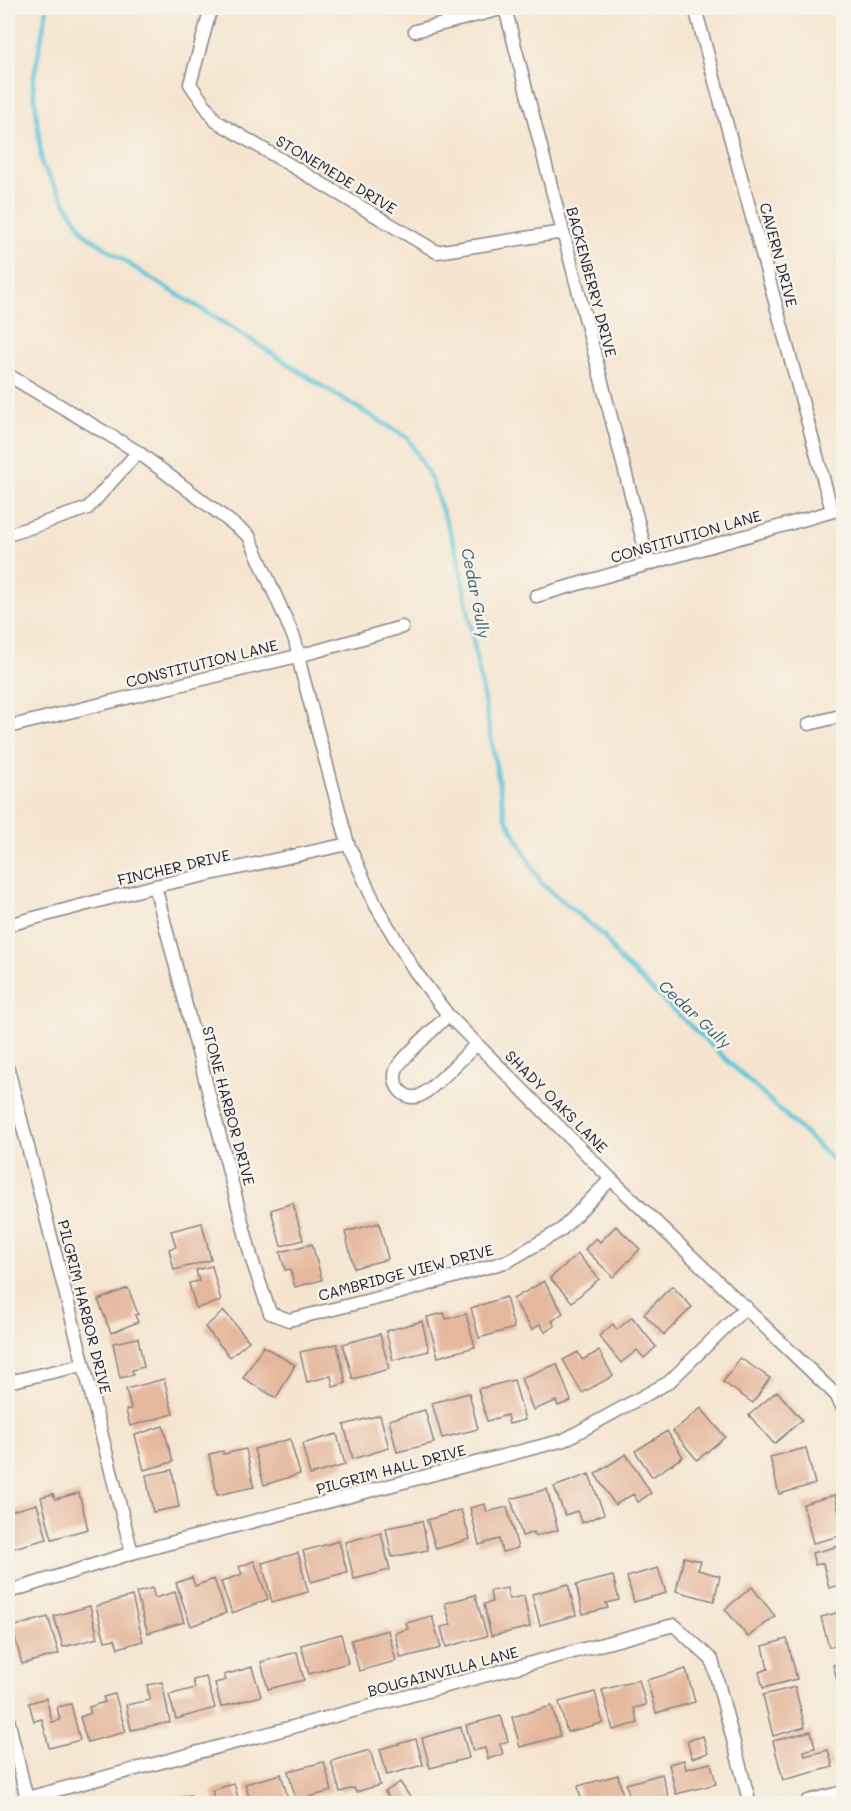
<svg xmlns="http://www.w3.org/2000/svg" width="851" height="1811" font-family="Mali,sans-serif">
<rect width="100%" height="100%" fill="#f7f3e8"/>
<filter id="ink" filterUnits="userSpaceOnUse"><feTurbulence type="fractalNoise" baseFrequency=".0167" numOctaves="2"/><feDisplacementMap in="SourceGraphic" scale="12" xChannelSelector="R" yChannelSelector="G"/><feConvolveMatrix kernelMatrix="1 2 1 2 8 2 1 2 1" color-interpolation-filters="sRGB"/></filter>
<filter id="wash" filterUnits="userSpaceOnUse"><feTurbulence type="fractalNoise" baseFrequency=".008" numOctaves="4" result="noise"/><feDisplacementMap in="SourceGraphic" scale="24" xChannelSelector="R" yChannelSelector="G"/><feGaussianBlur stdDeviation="1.35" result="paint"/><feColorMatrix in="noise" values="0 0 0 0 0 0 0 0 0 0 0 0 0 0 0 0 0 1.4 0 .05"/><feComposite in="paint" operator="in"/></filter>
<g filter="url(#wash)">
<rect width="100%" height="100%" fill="#f5e5d0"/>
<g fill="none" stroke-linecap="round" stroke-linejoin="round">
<path stroke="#5dc5d9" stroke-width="4.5" d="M47,8L33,82L42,165L85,234L147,276L236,330L328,390L408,438L431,479L458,555L505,816L541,883L604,936L619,959L844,1170"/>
</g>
<g id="blocks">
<path fill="#e5b89e" d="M293,1203L303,1240L281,1246L271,1210Z
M202,1223L211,1260L174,1270L169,1249L176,1247L171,1231Z
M379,1223L388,1259L354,1268L345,1232Z
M616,1226L640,1249L613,1277L585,1249L596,1238L600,1242Z
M312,1244L322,1280L295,1287L290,1269L285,1270L280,1252Z
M578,1254L599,1279L572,1302L550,1278Z
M212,1266L221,1301L196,1308L189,1283L199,1281L196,1270Z
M544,1281L563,1313L552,1321L555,1326L545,1332L540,1324L532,1330L513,1299Z
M672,1286L692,1307L664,1335L644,1314Z
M128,1288L138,1314L135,1315L138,1322L111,1333L98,1300Z
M506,1297L514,1328L479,1338L471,1308Z
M224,1311L249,1341L230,1357L205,1327Z
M444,1313L446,1319L466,1314L475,1347L438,1357L427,1317Z
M632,1317L656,1347L644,1358L637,1350L621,1363L599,1336L613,1324L617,1330Z
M422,1321L429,1351L393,1360L386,1331Z
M380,1334L389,1369L353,1379L343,1344Z
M138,1338L144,1367L132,1370L133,1375L120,1378L113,1343Z
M337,1344L346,1383L333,1387L331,1376L307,1382L300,1352Z
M263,1346L295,1365L276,1398L243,1378Z
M599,1351L613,1376L582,1393L563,1360L578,1352L582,1360Z
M740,1358L770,1378L753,1403L723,1382Z
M557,1364L571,1401L558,1406L556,1401L533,1410L521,1378Z
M164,1379L173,1414L130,1426L126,1410L131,1409L126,1389Z
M514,1380L525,1420L509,1424L507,1415L487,1421L478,1389Z
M777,1391L802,1420L774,1444L749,1415Z
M469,1393L478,1429L442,1438L432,1403Z
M701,1408L725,1437L697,1460L673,1431Z
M425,1410L434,1443L397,1452L389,1420Z
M380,1415L389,1448L353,1459L344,1425Z
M163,1426L173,1462L144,1470L135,1435Z
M667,1431L683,1457L652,1477L635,1451Z
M337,1434L345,1465L310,1475L302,1444Z
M290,1439L300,1474L264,1485L254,1449Z
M806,1448L815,1484L779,1494L770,1457Z
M246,1449L254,1487L217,1495L209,1454L223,1451V1454Z
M626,1454L651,1493L638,1502L633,1494L615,1505L595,1474Z
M172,1470L179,1507L153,1512L146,1475Z
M589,1474L604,1514L582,1523L577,1511L565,1515L554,1487Z
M547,1489L558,1530L535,1536L534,1532L522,1536L511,1499Z
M79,1493L88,1529L52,1539L41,1497L53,1494L55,1499Z
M835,1495L844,1535L813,1543L803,1504Z
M37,1504L47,1539L10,1549L8,1538V1512Z
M485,1504L487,1512L507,1507L518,1548L502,1552L499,1539L479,1545L470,1508Z
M461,1510L470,1539L436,1549L427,1520Z
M422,1521L428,1550L392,1557L386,1528Z
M381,1533L390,1570L354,1579L345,1542Z
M339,1541L347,1572L311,1582L303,1551Z
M844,1545V1584L829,1588L823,1563L815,1565L812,1553Z
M298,1553L308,1592L272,1602L262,1563Z
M684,1557L701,1561L698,1570L720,1576L714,1601L676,1591Z
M254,1561L268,1599L232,1613L221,1582L242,1574L239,1567Z
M658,1568L666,1593L634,1602L627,1577Z
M613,1576L619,1600L606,1603L608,1608L583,1614L576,1585Z
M192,1577L195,1586L214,1579L226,1613L191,1626L176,1583Z
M568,1584L576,1615L540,1625L532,1594Z
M752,1587L775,1616L748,1637L725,1609Z
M152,1588L155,1598L175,1592L184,1622L148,1633L136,1593Z
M507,1588L509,1599L524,1596L530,1627L491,1636L484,1604L492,1602L490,1591Z
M475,1595L487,1636L446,1647L441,1627L451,1625L445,1603Z
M132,1596L143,1641L118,1648L115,1639L105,1641L96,1606Z
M90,1606L98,1638L63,1647L54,1616Z
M844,1611V1643L829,1647L821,1617Z
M432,1616L441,1648L401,1658L395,1633L408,1629L406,1623Z
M48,1617L59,1654L22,1664L12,1627Z
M388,1630L396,1661L359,1671L351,1640Z
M341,1634L348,1663L309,1674L301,1645Z
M787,1639L797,1679L763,1688L759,1672L768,1669L763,1646Z
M297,1652L304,1680L268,1689L261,1662Z
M844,1662V1694L841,1695L833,1665Z
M252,1667L261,1696L221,1707L215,1683L226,1680L224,1675Z
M686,1669L695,1702L656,1713L647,1680Z
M206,1677L215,1708L176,1719L169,1695L195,1688L193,1680Z
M639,1680L646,1705L634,1708L638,1723L613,1730L602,1690Z
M162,1682L170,1722L131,1730L126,1705L150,1700L147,1685Z
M795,1687L805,1727L773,1736L763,1695Z
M595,1692L603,1723L567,1732L559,1702Z
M115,1694L126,1732L87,1742L80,1717L91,1713L89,1707L105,1702L103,1697Z
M46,1698L52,1722L60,1720L57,1707L71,1704L80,1740L49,1748L42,1719L34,1721L29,1703Z
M552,1706L560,1736L520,1747L512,1717Z
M501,1716L508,1741L500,1744L503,1754L488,1759L485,1748L473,1751L466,1725Z
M461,1727L469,1758L430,1768L422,1738Z
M811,1731L815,1748L804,1751L805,1756L828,1750L833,1767L783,1780L773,1741Z
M703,1736L708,1753L692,1758L687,1741Z
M416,1739L423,1765L387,1775L380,1749Z
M370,1750L380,1785L356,1792L354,1788L340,1792L331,1761Z
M684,1760L686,1769L711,1763L716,1784L676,1794L669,1764Z
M324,1762L332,1791L296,1800L288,1771Z
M281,1774L289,1802L251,1804L245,1784Z
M662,1774L669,1799L653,1804H632L626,1784Z
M618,1775L625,1804H582L578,1786Z
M400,1782L410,1797L400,1804H393L385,1792Z
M234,1784L240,1804H215L212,1790Z
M190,1795L192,1804H159V1803Z"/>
</g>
</g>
<g filter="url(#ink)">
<use href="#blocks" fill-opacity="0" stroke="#8c8486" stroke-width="1.5"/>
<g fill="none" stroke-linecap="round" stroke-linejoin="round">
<defs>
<path id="minor" d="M211,8L190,84L216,121L437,252L563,232
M505,8L649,564
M695,8L832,511
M415,31L505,8
M8,375L138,452L249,536L295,640L301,669L348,844L376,906L414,970L448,1015L611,1179L836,1395L844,1410
M8,535L88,508L138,452
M536,596L844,508
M809,724L844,715
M8,727L313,652L402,627
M155,886L252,1260L270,1313L289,1320L398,1293L508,1261L561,1230L611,1179
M8,925L155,886L348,844
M448,1015C438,1026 402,1057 397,1068C389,1084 406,1105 423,1094C439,1083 462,1058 477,1044
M8,1069L132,1553
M8,1382L83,1365
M8,1592L132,1553L564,1440L669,1382L746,1307
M8,1719L28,1804
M27,1798L674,1625L712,1660L750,1804"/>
<path id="secondary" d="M809,1804L844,1795"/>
</defs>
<use href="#minor" stroke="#8c8486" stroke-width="15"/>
<use href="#secondary" stroke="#8c8486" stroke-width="21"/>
<use href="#minor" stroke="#fff" stroke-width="12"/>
<use href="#secondary" stroke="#fff" stroke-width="18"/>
</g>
</g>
<g text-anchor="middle" stroke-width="5" stroke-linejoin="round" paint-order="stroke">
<g font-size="15" fill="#22223b" stroke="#f7f3e8">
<text transform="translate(336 175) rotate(31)" y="5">STONEMEDE DRIVE</text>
<text transform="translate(778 255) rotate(75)" y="5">CAVERN DRIVE</text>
<text transform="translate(591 282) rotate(75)" y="5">BACKENBERRY DRIVE</text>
<text transform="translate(686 537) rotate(-16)" y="5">CONSTITUTION LANE</text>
<text transform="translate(202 664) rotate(-14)" y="5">CONSTITUTION LANE</text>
<text transform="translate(174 868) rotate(-13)" y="5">FINCHER DRIVE</text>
<text transform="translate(556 1102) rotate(45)" y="5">SHADY OAKS LANE</text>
<text transform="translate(228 1106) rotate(75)" y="5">STONE HARBOR DRIVE</text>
<text transform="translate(406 1273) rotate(-15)" y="5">CAMBRIDGE VIEW DRIVE</text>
<text transform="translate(84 1307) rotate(76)" y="5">PILGRIM HARBOR DRIVE</text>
<text transform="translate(391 1470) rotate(-15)" y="5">PILGRIM HALL DRIVE</text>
<text transform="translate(443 1672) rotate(-15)" y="5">BOUGAINVILLA LANE</text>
</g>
<g font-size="16" font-style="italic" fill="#375b72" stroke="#f7f3e8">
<text transform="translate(476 593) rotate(79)" y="6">Cedar Gully</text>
<text transform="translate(695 1014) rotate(43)" y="6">Cedar Gully</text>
</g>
</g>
<rect width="851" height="1811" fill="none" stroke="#f7f3e8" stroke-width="30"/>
</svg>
